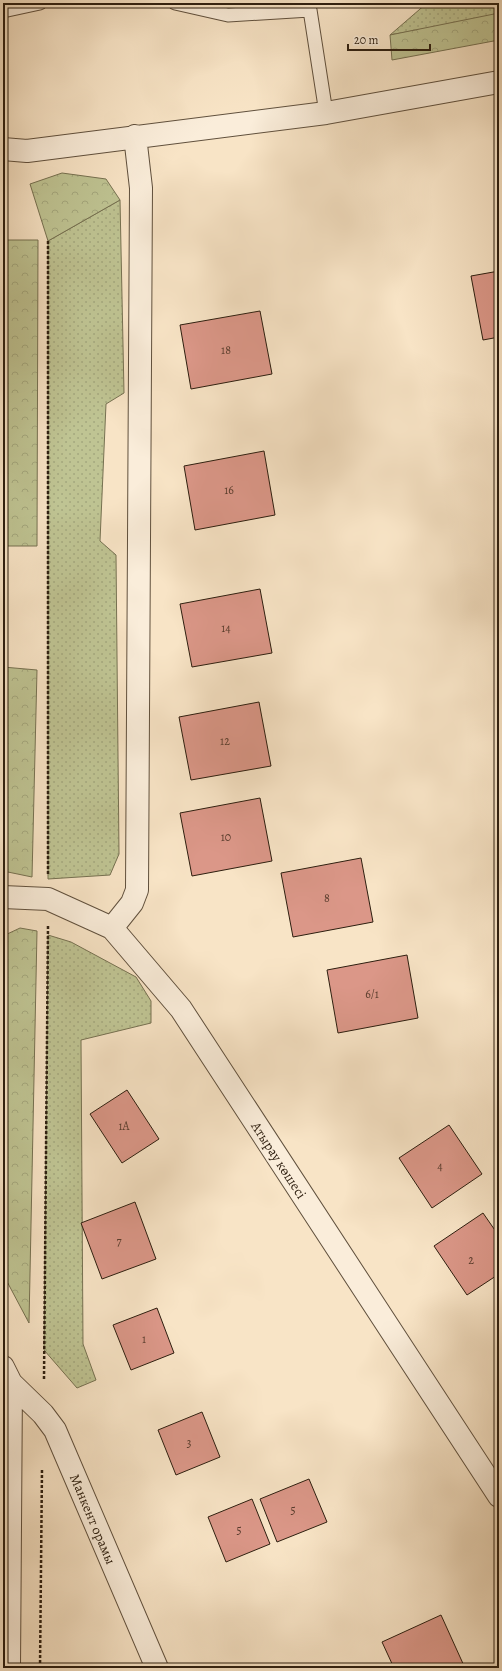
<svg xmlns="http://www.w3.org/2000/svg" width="502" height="1671" font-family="Alegreya,serif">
<defs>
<pattern id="grass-dots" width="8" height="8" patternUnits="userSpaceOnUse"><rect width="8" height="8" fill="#bfc493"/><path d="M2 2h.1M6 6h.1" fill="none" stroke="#a4a87e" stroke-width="1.8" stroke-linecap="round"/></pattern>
<pattern id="forest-crowns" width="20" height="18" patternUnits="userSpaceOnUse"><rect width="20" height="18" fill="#bfc493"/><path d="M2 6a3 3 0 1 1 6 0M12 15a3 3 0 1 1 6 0" fill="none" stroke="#a4a87e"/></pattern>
</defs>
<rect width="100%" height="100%" fill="#f8e4c6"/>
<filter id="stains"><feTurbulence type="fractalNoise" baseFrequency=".005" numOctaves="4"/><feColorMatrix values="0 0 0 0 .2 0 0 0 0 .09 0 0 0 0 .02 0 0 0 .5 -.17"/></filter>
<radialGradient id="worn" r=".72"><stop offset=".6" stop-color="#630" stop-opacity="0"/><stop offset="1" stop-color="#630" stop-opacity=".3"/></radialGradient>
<path fill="url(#grass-dots)" stroke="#767151" d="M427,3H499V15L390,35Z
M120,200L124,393L106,404L100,541L116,555L119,854L110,875L48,879V241Z
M48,935L71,942L136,977L151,1001V1023L81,1040L83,1344L96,1380L77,1388L44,1350Z"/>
<path fill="url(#forest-crowns)" stroke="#767151" d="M499,13V40L392,60L390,35Z
M62,173L106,179L120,200L48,241L30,184Z
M3,240H38L37,546H3Z
M3,667L37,670L32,877L3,871Z
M20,928L37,931L29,1323L3,1274V936Z"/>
<path fill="#db9788" stroke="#2d1e0f" d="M499,271V337L483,340L471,276Z
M260,311L272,374L191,389L180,325Z
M264,451L275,515L195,530L184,466Z
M260,589L272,653L192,667L180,604Z
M259,702L271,766L191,780L179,717Z
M260,798L272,861L192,876L180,813Z
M361,858L373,922L293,937L281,873Z
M407,955L418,1018L338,1033L327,970Z
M127,1090L159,1139L122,1163L90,1114Z
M449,1125L482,1174L432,1208L399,1158Z
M135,1202L156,1259L102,1279L81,1223Z
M483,1213L499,1236V1274L467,1295L434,1246Z
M157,1308L174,1353L131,1370L113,1325Z
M202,1412L220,1457L176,1475L158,1430Z
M309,1479L327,1522L277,1542L260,1499Z
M252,1499L270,1544L226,1562L208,1517Z
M441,1615L465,1668H394L382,1642Z"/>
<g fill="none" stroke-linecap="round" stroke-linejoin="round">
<defs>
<path id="service" d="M175,3L228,15L310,10L326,113
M3,11L40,3"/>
<path id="minor" d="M3,149L27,151L326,113L499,82
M3,897L48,899L112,928L181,1009L499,1496
M112,928L132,903L137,890L141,188L135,136
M3,1367L11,1383L9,1668
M11,1383L43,1414L55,1430L157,1668"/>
</defs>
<use href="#service" stroke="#60503d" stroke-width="15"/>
<use href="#minor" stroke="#60503d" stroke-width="24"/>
<path stroke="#2d1e0f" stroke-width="2.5" stroke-dasharray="3 2" stroke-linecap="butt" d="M48,241V874
M44,1379L48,926
M40,1668L42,1468"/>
<use href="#service" stroke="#faedda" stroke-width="13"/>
<use href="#minor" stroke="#faedda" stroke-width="22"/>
</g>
<g text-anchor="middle" stroke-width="4" stroke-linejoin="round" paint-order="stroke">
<g font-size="12" fill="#583c2d">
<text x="226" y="354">18</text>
<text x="229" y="494">16</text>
<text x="226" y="632">14</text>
<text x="225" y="745">12</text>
<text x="226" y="841">10</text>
<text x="327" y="902">8</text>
<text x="372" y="998">6/1</text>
<text x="124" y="1130">1А</text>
<text x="440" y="1170">4</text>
<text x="119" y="1245">7</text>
<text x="471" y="1264">2</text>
<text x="144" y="1343">1</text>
<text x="189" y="1447">3</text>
<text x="293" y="1514">5</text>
<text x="239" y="1534">5</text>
</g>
<g font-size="14" fill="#2d1e0f" stroke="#faedda">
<text transform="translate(279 1160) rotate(57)" y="5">Атырау көшесі</text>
<text transform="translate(93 1519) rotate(67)" y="5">Манкент орамы</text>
</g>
</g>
<rect width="502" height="1671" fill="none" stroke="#f8e4c6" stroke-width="16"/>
<rect x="4" y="4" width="494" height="1663" fill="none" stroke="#2d1e0f" stroke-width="2"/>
<rect x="8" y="8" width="486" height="1655" fill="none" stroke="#2d1e0f"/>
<path d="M348 44v6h82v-6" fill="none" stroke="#2d1e0f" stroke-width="2"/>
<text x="354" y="44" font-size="12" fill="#2d1e0f" stroke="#faedda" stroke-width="3" paint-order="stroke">20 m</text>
<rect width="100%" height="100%" filter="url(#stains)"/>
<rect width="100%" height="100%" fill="url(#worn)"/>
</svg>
